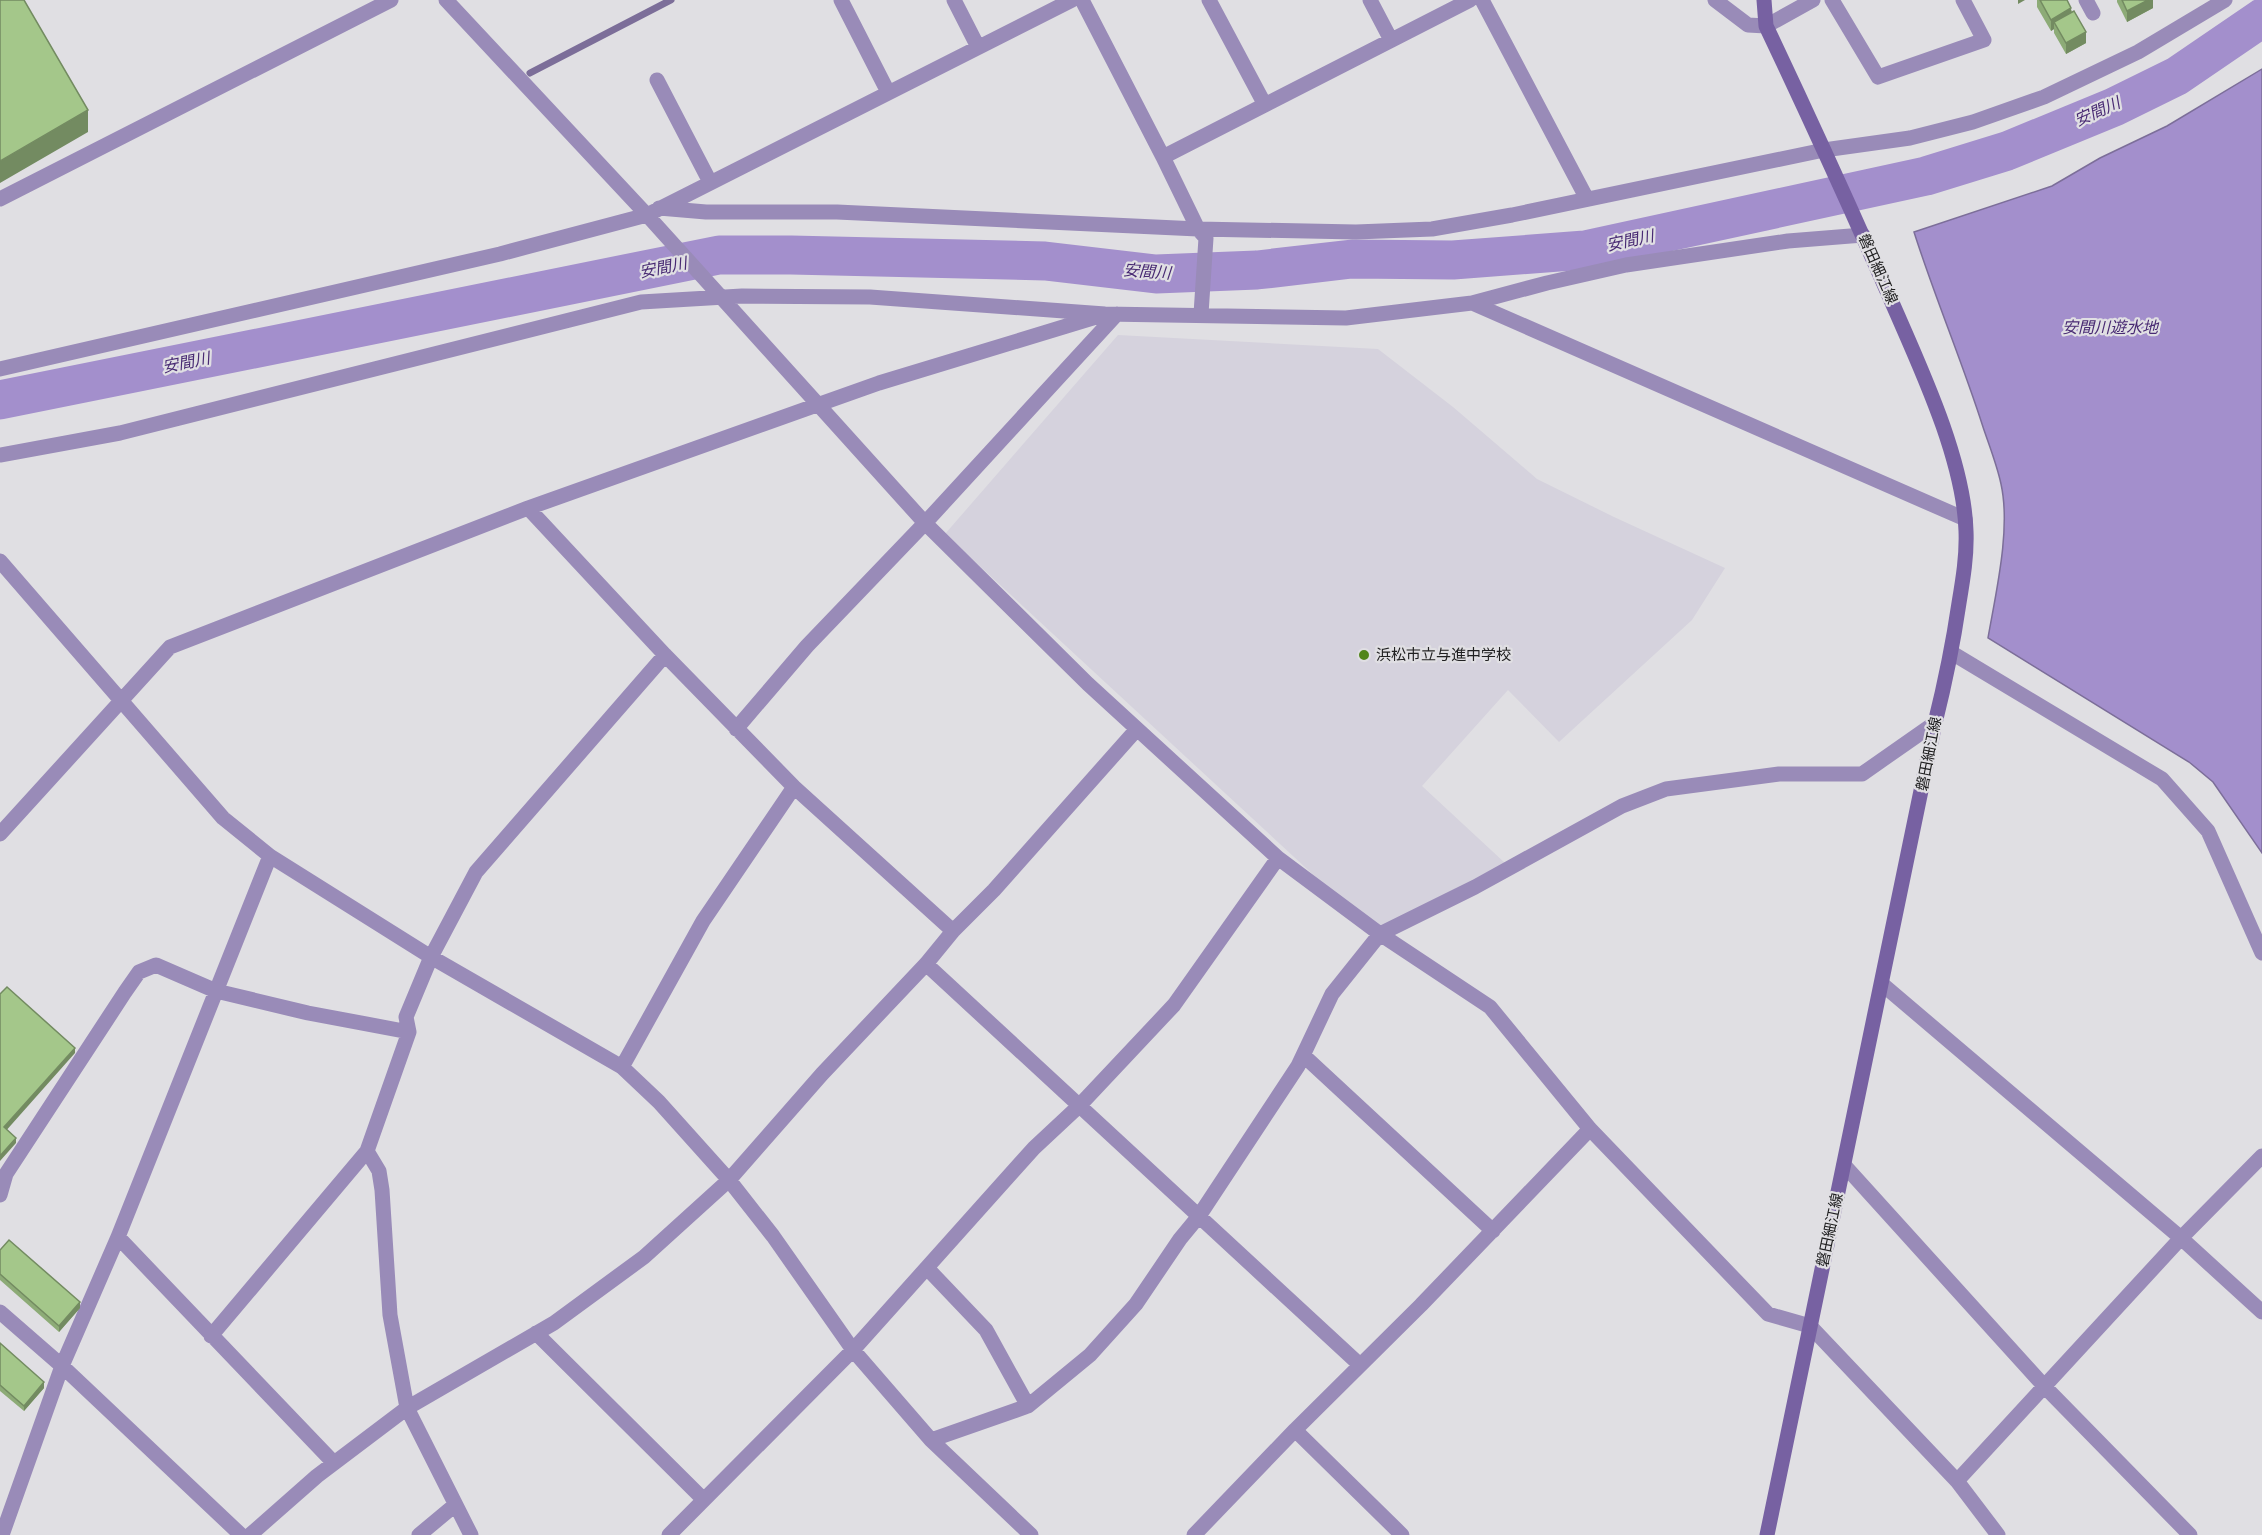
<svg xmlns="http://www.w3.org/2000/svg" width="2262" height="1535" font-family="Poppins,'Noto Sans JP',sans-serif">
<rect width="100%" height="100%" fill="#e0dfe3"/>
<path fill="#d5d2dd" d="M1118,335L1378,349L1453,407L1537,479L1614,517L1725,568L1692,620L1559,742L1508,690L1422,786L1505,863L1374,931L945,534Z"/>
<path fill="#a38fcc" stroke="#7c6e99" stroke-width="1.5" d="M2262,69V853L2213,782L2189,762L1988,638C1996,592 2011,529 2001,484C1997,465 1989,445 1983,427C1962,361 1935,298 1914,232L2052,186L2100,158L2167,126Z"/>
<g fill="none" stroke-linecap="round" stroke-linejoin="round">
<path stroke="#7c6e99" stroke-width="7" d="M530,73L671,0"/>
<path stroke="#a38fcc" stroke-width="39" d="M0,400L719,255H791L1045,261L1156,274L1257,270L1352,259L1453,260L1585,250L1926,176L2007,151L2114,107L2177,76L2262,18"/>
<path stroke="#998bb8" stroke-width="15" d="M446,0L647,215L925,523L1088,684L1278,858L1380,934L1490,1007L1590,1129L1768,1314L1810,1326L1957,1481L1998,1535
M841,0L888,92
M954,0L978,47
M1082,0L1163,157L1470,0
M1209,0L1265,105
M1370,0L1391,40
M1482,0L1587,199
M1715,0L1748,25L1766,26L1813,0
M1832,0L1878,77L1984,40L1963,0
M2086,0L2093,13
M657,80L710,182
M1163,157L1198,229L1206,238L1201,314
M0,199L391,0
M659,208L706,212H837L1198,229L1356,232L1432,229L1512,215L1824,150L1910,138L1973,122L2044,97L2138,52L2225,0
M1472,303L1965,519
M0,369L500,254L647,215L1072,0
M0,455L120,433L641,302L742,296L870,297L1105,314L1346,318L1472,303L1547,283L1626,265L1788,241L1863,235
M528,508L665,655L794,787L953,931
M0,561L223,818L270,856L431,957L622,1067L659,1102L729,1180L773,1236L853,1350L931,1440L1031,1535
M1952,653L2162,779L2208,831L2262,953
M736,729L807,646L925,523L1117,314
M0,834L170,647L528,508L817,405L879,383L1096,317
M926,964L1360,1365
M1882,984L2181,1238L2262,1312
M1303,1055L1493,1231
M622,1067L703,921L794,787
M1844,1165L2045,1387L2190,1535
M0,1195L6,1174L125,992L139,972L156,965L216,991L308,1013L409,1032
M118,1237L334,1463
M927,1268L986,1330L1028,1406
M0,1312L62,1366L241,1535
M536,1333L703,1499
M211,1336L367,1151
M1295,1430L1421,1305L1590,1129
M931,1440L1028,1406L1090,1355L1136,1304L1180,1239L1199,1216L1298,1066L1332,994L1380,934L1475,887L1622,806L1666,789L1779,774H1862L1935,723
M1957,1481L2181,1238L2262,1156
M2,1535L62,1366L118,1237L270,856
M250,1535L317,1476L407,1408L554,1323L644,1257L729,1180L822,1074L926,964L953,931L994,890L1137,729
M419,1535L455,1505
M471,1535L407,1408L390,1315L382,1190L379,1171L367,1151L409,1032L406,1017L431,957L476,872L665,655
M669,1535L853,1350L1034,1148L1079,1106L1174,1005L1278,858
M1194,1535L1295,1430L1402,1535"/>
<path stroke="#7761a2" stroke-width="15" d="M1764,0L1766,26C1810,119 1853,213 1894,307C1922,371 1964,461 1966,531C1967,555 1963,579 1959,603C1953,644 1945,683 1935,723L1767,1535"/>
</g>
<path fill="#8dab77" d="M2037,0H2067L2086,43L2066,54L2054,33V29L2051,31L2037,7Z
M2117,0H2153V8L2127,22L2117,2Z
M0,1250L80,1308L59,1332L0,1280Z
M0,1343L44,1388L24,1411L0,1391Z"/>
<path fill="#738b61" d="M2018,0H2025L2018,4Z
M2148,0H2153V8L2127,22V11Z
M2071,8V20L2054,22V29L2051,31V20Z
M2086,32V43L2066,54V43Z
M88,110V132L0,183V161Z
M75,1048V1053L4,1133V1127Z
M16,1138V1143L0,1161V1156Z
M80,1302V1308L59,1332V1326Z
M44,1382V1388L24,1411V1406Z"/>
<path fill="#a4c78a" stroke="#738b61" stroke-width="1.5" d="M0,0H24L88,110L0,161Z
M2040,0H2067L2071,8L2051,20Z
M2122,0H2148L2127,11Z
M2074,11L2086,32L2066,43L2054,22Z
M7,987L75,1048L4,1127L16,1138L0,1156V994Z
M9,1240L80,1302L59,1326L0,1274V1250Z
M0,1343L44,1382L24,1406L0,1385Z"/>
<circle fill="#52851b" stroke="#e0dfe3" stroke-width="2" cx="1364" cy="655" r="6"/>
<g text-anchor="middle" stroke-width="4.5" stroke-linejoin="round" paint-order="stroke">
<g font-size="15" fill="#202021" stroke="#e0dfe3">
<text transform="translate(1878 269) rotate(66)" y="5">磐田細江線</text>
<text transform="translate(1929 754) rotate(-79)" y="5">磐田細江線</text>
<text transform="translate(1830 1230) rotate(-78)" y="5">磐田細江線</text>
</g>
<g font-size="15" fill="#202021" stroke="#e0dfe3" text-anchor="start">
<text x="1376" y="660">浜松市立与進中学校</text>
</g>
<g font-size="16" font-style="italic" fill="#482a73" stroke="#e0dfe3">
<text transform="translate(2097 111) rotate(-24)" y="6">安間川</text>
<text transform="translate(1630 240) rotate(-12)" y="6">安間川</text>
<text transform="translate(663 267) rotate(-11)" y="6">安間川</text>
<text transform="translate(1147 271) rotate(4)" y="6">安間川</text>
<text x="2110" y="333">安間川遊水地</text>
<text transform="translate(186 362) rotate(-11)" y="6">安間川</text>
</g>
</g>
</svg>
